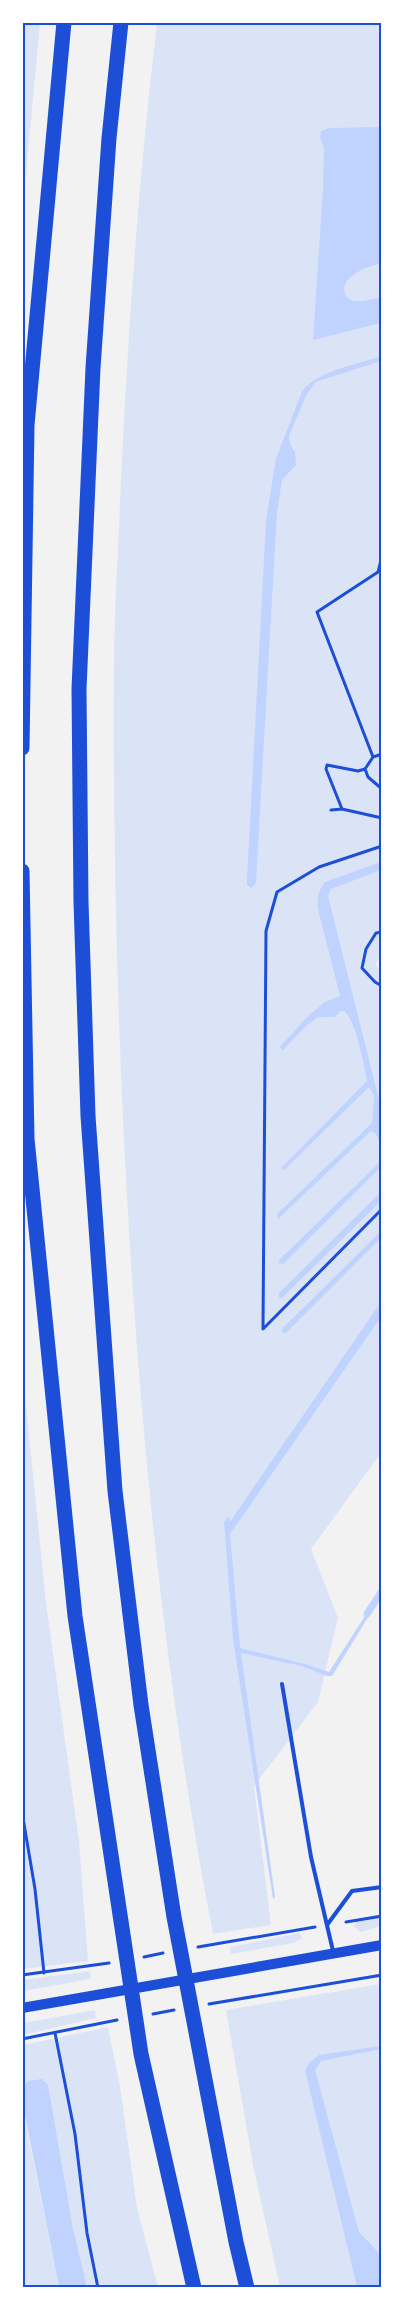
<svg xmlns="http://www.w3.org/2000/svg" width="404" height="2310" font-family="'Golos Text',sans-serif">
<rect width="100%" height="100%" fill="#f2f2f2"/>
<path fill="#dbe4f7" d="M23,22L40,23L23,207L22,23Z
M157,23H382L381,356C358,364 317,371 302,391L276,458L256,883L277,514L282,480L286,475L294,448L290,443L289,436L307,394L316,382L381,361L382,950L376,965L382,970L381,1453L311,1549L338,1618L318,1702L254,1786L271,1925L213,1934C161,1666 136,1392 123,1120C116,969 113,818 114,667C114,612 118,558 120,503C127,343 138,182 157,23Z
M22,1366L46,1603L79,1841L88,1961L23,1969Z
M381,1917V1926L361,1932L354,1927L356,1921Z
M299,1933L303,1938L294,1943L231,1954L230,1947Z
M90,1971L91,1979L23,1991V1980Z
M381,1984V2287H280L254,2170L226,2010Z
M95,2010L96,2018L23,2035V2023Z
M108,2027L120,2086L137,2208L158,2287H87L72,2224L23,2087V2045Z
M22,2106L56,2271L59,2287H23Z"/>
<path fill="#bfd3fe" d="M381,127V263C372,266 360,269 352,276C348,279 344,284 344,289C345,308 371,300 381,297V323L313,340L323,188L324,148L320,138L321,131L329,128Z
M381,356V361L316,382L307,394L289,436L290,443L295,452L296,465L282,480L277,514L256,883L251,888L247,885V879L266,521L276,458L302,391C317,371 358,364 381,356Z
M381,862V870L331,889L328,896L381,1108L379,1129L381,1147L376,1134L371,1131L278,1219L277,1214L372,1123L374,1096L369,1087L285,1169L283,1170L281,1168L367,1081C364,1065 356,1021 344,1011H340L335,1017H318L306,1026L283,1050L280,1047L307,1017L325,1002L340,996L318,909C317,898 318,891 325,882Z
M381,1161V1167L283,1264L279,1263V1260Z
M381,1192V1201L282,1298H279V1293Z
M381,1231V1238L286,1333L282,1332V1329Z
M381,1302V1317L230,1534L240,1648L305,1664L329,1672L381,1591V1596L332,1676H327L302,1666L241,1653L275,1897L273,1899L233,1639L224,1522L229,1516L230,1522L236,1513Z
M381,2046V2049L321,2061L315,2070L359,2232L381,2255V2287H357L305,2070L310,2062L319,2055Z
M42,2079L48,2085L72,2224L87,2287H59L56,2271L23,2106V2087L28,2081Z"/>
<g fill="none" stroke-linecap="round" stroke-linejoin="round">
<path stroke="#bfd3fe" stroke-width="7" d="M367,1614L382,1591"/>
<path stroke="#1d4ed8" stroke-width="3" d="M382,478V484
M382,556L378,572L317,612L373,757L365,769L368,777L382,789
M373,757L382,754
M342,809L326,769L327,765L358,771L365,769
M331,810L342,809L382,818
M382,846L319,867L277,892L266,931L263,1329L382,1209
M382,932L376,933L366,949L362,968L375,982L382,986
M22,1812L35,1889L44,1973
M346,1922L382,1916
M198,1947L315,1927
M144,1957L163,1953
M22,1975L109,1963
M209,2004L382,1975
M153,2014L174,2010
M55,2033L75,2134L87,2233L98,2288
M22,2039L117,2020"/>
<path stroke="#1d4ed8" stroke-width="4" d="M282,1684L311,1857L333,1951
M327,1925L352,1891L382,1887"/>
<path stroke="#1d4ed8" stroke-width="10" d="M22,2008L382,1945"/>
<path stroke="#1d4ed8" stroke-width="15" d="M121,22L109,138L93,368L79,689L81,902L88,1116L115,1491L141,1705L174,1917L236,2242L247,2288
M22,748L27,425L64,22
M22,871L27,1139L75,1616L141,2054L194,2288"/>
</g>
<rect width="404" height="2310" fill="none" stroke="#ffffff" stroke-width="48"/>
<rect x="24" y="24" width="356" height="2262" fill="none" stroke="#1d4ed8" stroke-width="2"/>
</svg>
